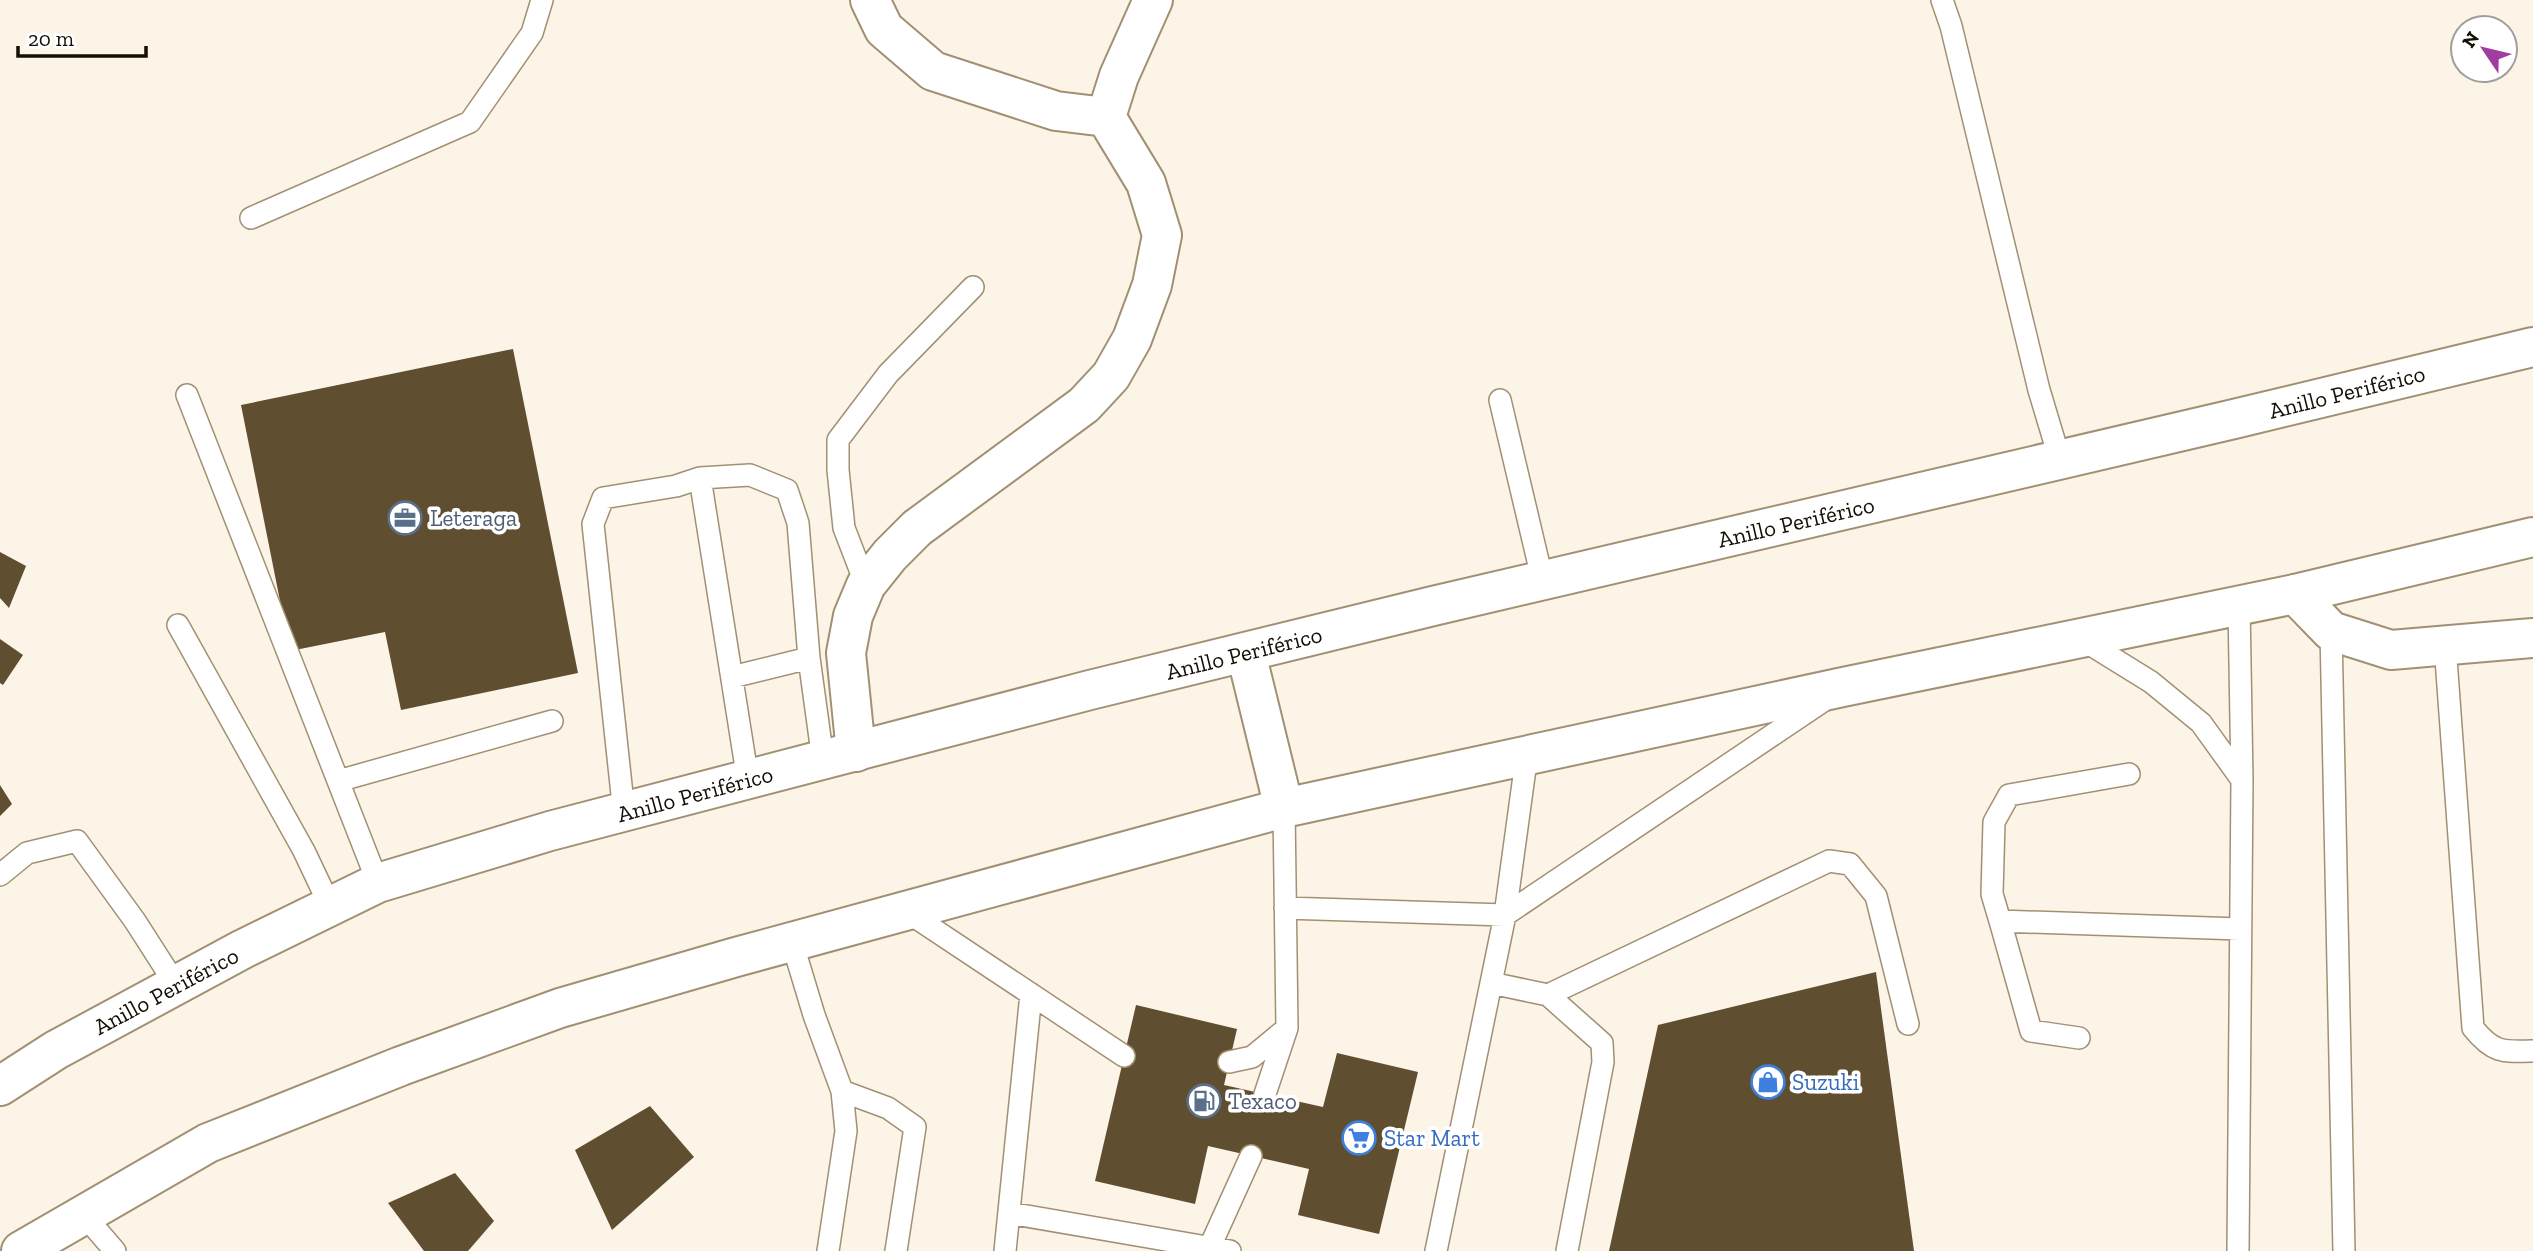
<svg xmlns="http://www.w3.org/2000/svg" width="2533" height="1251" font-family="'Zilla Slab',serif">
<rect width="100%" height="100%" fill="#fcf4e7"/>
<path fill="#604e31" d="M513,349L578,673L401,710L385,632L290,651L241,405Z
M0,552L26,566L9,608L0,598Z
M0,639L23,655L3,685L0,683Z
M0,785L12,804L0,816Z
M1876,972L1914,1251H1609L1658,1025Z
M1136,1005L1237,1029L1224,1085L1323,1107L1337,1053L1418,1072L1379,1234L1298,1215L1309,1169L1208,1146L1195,1204L1095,1181Z
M650,1106L694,1157L612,1230L575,1150Z
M455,1173L494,1221L468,1251H424L388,1203Z"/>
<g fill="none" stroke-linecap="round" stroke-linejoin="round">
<defs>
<path id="service" d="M1942,0L1951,26L2039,390L2060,460
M251,218L470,122L532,33L542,0
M187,395L378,883
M1500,400L1543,582
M700,478L748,780
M866,585L844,528L838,470V440L888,374L973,287
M178,625L304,851L330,906
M2331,631L2344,1251
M2080,638L2151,682L2201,723L2242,780
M2445,645L2473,1028C2493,1053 2503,1052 2533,1051
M732,677L809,658
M2129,774L2009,795L1994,822L1992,894L2000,921L2240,929
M338,781L552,721
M624,813L593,524L603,498L676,486L700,478L750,475L787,490L798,523L809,658L823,760
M0,875L27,853L77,841L135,921L176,985
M1285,908L1505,915L1823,701
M906,911L1124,1056
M2000,921L2031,1031L2079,1038
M792,942L814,1015L842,1091L846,1131L828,1251
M1491,983L1548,995L1602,1043L1603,1062L1567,1251
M1548,995L1829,861L1850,864L1876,896L1908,1024
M1229,1062L1252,1057L1286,1029
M842,1091L888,1108L915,1127L896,1251
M1265,1094L1287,1028L1284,808
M1009,1213L1230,1251
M84,1215L115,1251
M1005,1251L1031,994
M1208,1251L1251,1156
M1436,1251L1505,915L1527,754
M2238,1251L2242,780L2239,605"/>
<path id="minor" d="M1106,117L1119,76L1153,0
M2295,594L2331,631L2391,650L2533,638
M856,752L846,653L853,616L866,585L890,555L917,528L1084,405L1111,376L1132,339L1152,285L1162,235L1146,183L1106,117L1056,111L933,71L884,29L870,0"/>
<path id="trunk" d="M1246,653L1284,808
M0,1086L56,1050L243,949L378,883L550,831L1090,690L1433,606L2234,419L2533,347
M21,1251L208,1143L401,1066L560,1008L736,957L1284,808L1843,687L2295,594L2533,537"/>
</defs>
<use href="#service" stroke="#a29072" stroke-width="24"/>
<use href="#minor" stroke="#a29072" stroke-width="42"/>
<use href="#trunk" stroke="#a29072" stroke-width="42"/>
<use href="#service" stroke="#fff" stroke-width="21"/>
<use href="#minor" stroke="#fff" stroke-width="38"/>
<use href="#trunk" stroke="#fff" stroke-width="38"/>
</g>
<defs>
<symbol id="office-ring" viewBox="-11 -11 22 22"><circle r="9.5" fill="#fff" stroke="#5c6f8a" stroke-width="1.5"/><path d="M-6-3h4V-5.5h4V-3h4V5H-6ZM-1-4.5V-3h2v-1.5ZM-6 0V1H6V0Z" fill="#5c6f8a"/></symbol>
<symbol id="shop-ring" viewBox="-11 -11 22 22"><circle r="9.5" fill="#fff" stroke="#3f7fe0" stroke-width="1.5"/><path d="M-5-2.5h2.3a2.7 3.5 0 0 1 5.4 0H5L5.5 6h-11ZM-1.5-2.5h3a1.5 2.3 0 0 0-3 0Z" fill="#3f7fe0"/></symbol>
<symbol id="fuel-ring" viewBox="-11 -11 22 22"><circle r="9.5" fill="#fff" stroke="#5c6f8a" stroke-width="1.5"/><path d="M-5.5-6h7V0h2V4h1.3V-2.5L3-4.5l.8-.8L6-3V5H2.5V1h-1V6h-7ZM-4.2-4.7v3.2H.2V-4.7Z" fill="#5c6f8a"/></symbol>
<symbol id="supermarket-ring" viewBox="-11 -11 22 22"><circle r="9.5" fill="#fff" stroke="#3f7fe0" stroke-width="1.5"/><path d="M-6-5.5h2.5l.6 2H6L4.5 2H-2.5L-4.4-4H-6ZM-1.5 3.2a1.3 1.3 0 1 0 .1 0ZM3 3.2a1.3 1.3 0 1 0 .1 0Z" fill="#3f7fe0"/></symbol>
</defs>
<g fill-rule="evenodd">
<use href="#office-ring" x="386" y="499" width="38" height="38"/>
<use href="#shop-ring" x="1749" y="1063" width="38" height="38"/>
<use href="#fuel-ring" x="1185" y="1082" width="38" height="38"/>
<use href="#supermarket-ring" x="1340" y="1119" width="38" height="38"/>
</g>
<g text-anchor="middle" stroke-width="7" stroke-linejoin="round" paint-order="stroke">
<g font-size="23" fill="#140e04" stroke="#fff">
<text transform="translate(2347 392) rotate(-14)" y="8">Anillo Periférico</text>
<text transform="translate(1796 522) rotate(-13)" y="8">Anillo Periférico</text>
<text transform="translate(1244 653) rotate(-14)" y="8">Anillo Periférico</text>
<text transform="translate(695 794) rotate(-15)" y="8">Anillo Periférico</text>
<text transform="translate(166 991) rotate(-28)" y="8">Anillo Periférico</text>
</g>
<g font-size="23" fill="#4e5e75" stroke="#fff" text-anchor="start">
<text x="430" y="526">Leteraga</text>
<text x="1228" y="1109">Texaco</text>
</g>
<g font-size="23" fill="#366cbe" stroke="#fff" text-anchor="start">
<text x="1792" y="1090">Suzuki</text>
<text x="1384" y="1146">Star Mart</text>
</g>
</g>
<g transform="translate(2484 49) rotate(305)"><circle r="33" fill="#ffffff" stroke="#a19f9b" stroke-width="2"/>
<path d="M0-5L12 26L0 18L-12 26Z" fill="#a13ca1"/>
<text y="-10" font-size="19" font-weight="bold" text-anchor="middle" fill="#140e04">N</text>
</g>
<path d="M18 46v10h128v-10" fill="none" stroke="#140e04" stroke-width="3.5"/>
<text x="28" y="46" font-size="21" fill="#140e04" stroke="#ffffff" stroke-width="5" paint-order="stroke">20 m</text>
</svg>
